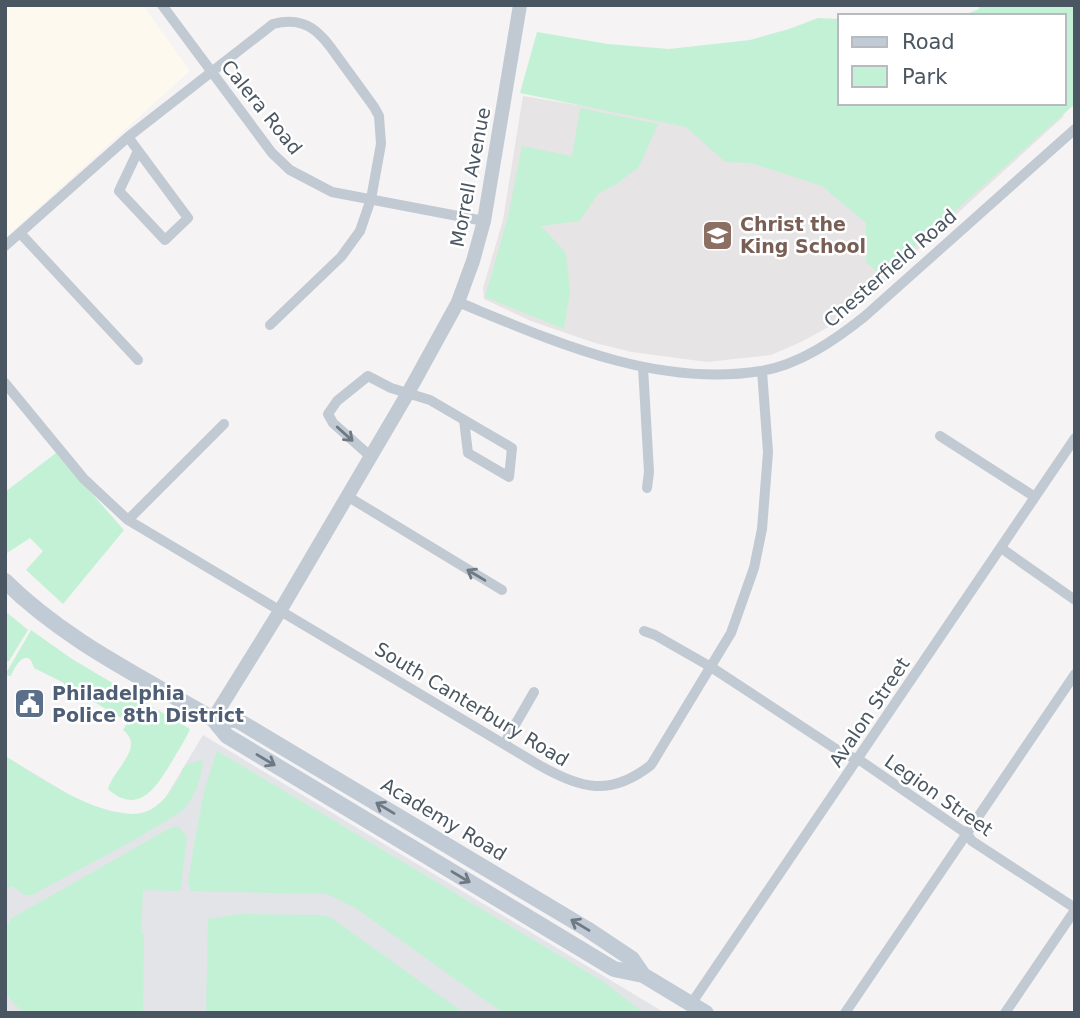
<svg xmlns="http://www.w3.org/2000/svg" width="1080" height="1018" font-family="'DejaVu Sans',sans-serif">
<rect width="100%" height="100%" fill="#f5f3f3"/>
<path fill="#fdf9ef" d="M5,5H143L190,71L5,238Z"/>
<path fill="#e6e4e5" d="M523,96L814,144L1054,103L1064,116L855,307L834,324L801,342L771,355L707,362L632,352L595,343L531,321L484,299L483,288L503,220Z"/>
<path fill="#e2e4e7" d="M203,735L665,1013H5V756L83,803L112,811L137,815L151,810L164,800Z"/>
<path fill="#c3f1d5" d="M980,5H1075V104L882,276L866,262V223L822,186L751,163L725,162L686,127L520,93L537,32L608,44L669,49L750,40L789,29L818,18L840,19V103H1064V16H961L979,9Z
M580,108L658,124L639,167L615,185L599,193L579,221L541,226L566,253L570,292L564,329L485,297L508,217L522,146L572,156Z
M56,453L124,530L63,604L26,570L43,551L30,538L7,553L5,551V492Z
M5,611L28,630L9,661H5Z
M31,630L72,659L190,729C186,739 179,749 174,758C159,783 140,818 108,789C112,771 146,747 123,730L128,722L79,693L76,697L64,695L60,692L64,683L34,668C28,646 15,665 11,676L5,675Z
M217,751L602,981L644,1013H503L354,907L327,894L191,891L188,882L194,845L205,788Z
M5,756C38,776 112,829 150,810C165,802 173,787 182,773V769L188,764L203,760C201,780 196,796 182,811L134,840L32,895H24L13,886L5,888Z
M172,827H179L187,838L180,891L143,890L141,933L144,934L143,1013H23L5,993V925L10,923V919Z
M239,914L318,915L330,917L464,1013H206L208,919Z"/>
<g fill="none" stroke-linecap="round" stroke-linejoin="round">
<path stroke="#c1cad2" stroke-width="10" d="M162,5L272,153L290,170L332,192L484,221
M128,137L188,218L165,240L119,191L138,151
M20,233L138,360
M5,246L128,137L273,24C310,14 323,37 342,63C353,78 364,93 374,107L379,116L381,144L371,199L360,231L341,257L270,325
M458,302C553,341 655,388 761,371C799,365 835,340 864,317L1075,129
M643,367L649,472L647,488
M5,383L84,479L128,520L539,765C581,789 610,797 651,765L731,633L754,568L762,529L768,452L762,371
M940,436L1035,497
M370,456L333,423L328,414L337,401L368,376L391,388L430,400L512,448L509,477L468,453L464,420
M347,496L502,590
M128,520L224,424
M1001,548L1075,600
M644,631L655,635L711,667L845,755L858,759L967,834L972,841L1075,908
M504,744L534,692
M691,1004L1075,438
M845,1013L1075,674
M1005,1013L1075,910"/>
<path stroke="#c1cad2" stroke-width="14" d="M213,719L280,611L408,393L458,302L473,261L484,221L520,5"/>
<path stroke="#c1cbd6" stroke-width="16" d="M5,581C64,640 142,677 213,719L227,736L614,969L643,975L706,1013
M213,719L237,720L587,929L632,959L643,975"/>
</g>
<defs><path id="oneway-shaft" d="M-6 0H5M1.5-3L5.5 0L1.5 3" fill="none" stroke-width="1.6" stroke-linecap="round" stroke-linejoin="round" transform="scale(1.75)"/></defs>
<g stroke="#6e7983">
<use href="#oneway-shaft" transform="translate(345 434) rotate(42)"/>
<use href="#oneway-shaft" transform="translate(476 575) rotate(-149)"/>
</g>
<g stroke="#6e7984">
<use href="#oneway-shaft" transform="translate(266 760) rotate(31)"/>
<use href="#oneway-shaft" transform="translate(385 808) rotate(-149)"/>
<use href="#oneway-shaft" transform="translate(461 877) rotate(31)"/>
<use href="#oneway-shaft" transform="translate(580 925) rotate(-149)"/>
</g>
<defs>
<symbol id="school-square" viewBox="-11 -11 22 22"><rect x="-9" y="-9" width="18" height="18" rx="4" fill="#8d6e63" stroke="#fff"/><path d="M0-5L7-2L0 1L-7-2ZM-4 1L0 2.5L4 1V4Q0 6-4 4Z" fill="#fff"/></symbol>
<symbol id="civic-square" viewBox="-11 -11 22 22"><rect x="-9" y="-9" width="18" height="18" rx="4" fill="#5c6f8a" stroke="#fff"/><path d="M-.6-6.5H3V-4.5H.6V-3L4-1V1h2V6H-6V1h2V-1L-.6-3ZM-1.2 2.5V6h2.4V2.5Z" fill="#fff"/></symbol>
</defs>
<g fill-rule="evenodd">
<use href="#school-square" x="700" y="218" width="35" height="35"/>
<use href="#civic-square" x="12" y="686" width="35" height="35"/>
</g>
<g text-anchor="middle" stroke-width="5" stroke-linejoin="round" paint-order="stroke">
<g font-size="19" fill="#4a5661" stroke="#fff">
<text transform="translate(262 107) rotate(51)" y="7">Calera Road</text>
<text transform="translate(470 177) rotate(-79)" y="7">Morrell Avenue</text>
<text transform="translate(890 268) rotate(-41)" y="7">Chesterfield Road</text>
<text transform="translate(472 704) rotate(31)" y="7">South Canterbury Road</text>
<text transform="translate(869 712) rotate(-56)" y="7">Avalon Street</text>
<text transform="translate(939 795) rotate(35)" y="7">Legion Street</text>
<text transform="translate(444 819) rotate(31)" y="7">Academy Road</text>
</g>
<g font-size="19" font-weight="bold" fill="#785e54" stroke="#fff" text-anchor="start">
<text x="740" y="231">Christ the<tspan x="740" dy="22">King School</tspan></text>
</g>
<g font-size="19" font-weight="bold" fill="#4e5e75" stroke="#fff" text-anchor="start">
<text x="52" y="700">Philadelphia<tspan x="52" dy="22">Police 8th District</tspan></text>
</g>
</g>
<rect width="1080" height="1018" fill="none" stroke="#4a5661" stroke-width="14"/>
<rect x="838" y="14" width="228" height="91" fill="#ffffff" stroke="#b7bbc0" stroke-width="2"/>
<rect x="852" y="37" width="35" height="10" fill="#c1cbd6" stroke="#b7bbc0" stroke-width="2"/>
<text x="902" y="49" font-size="21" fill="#4a5661">Road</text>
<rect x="852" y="66" width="35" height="21" fill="#c3f1d5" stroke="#b7bbc0" stroke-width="2"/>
<text x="902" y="84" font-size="21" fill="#4a5661">Park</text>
</svg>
